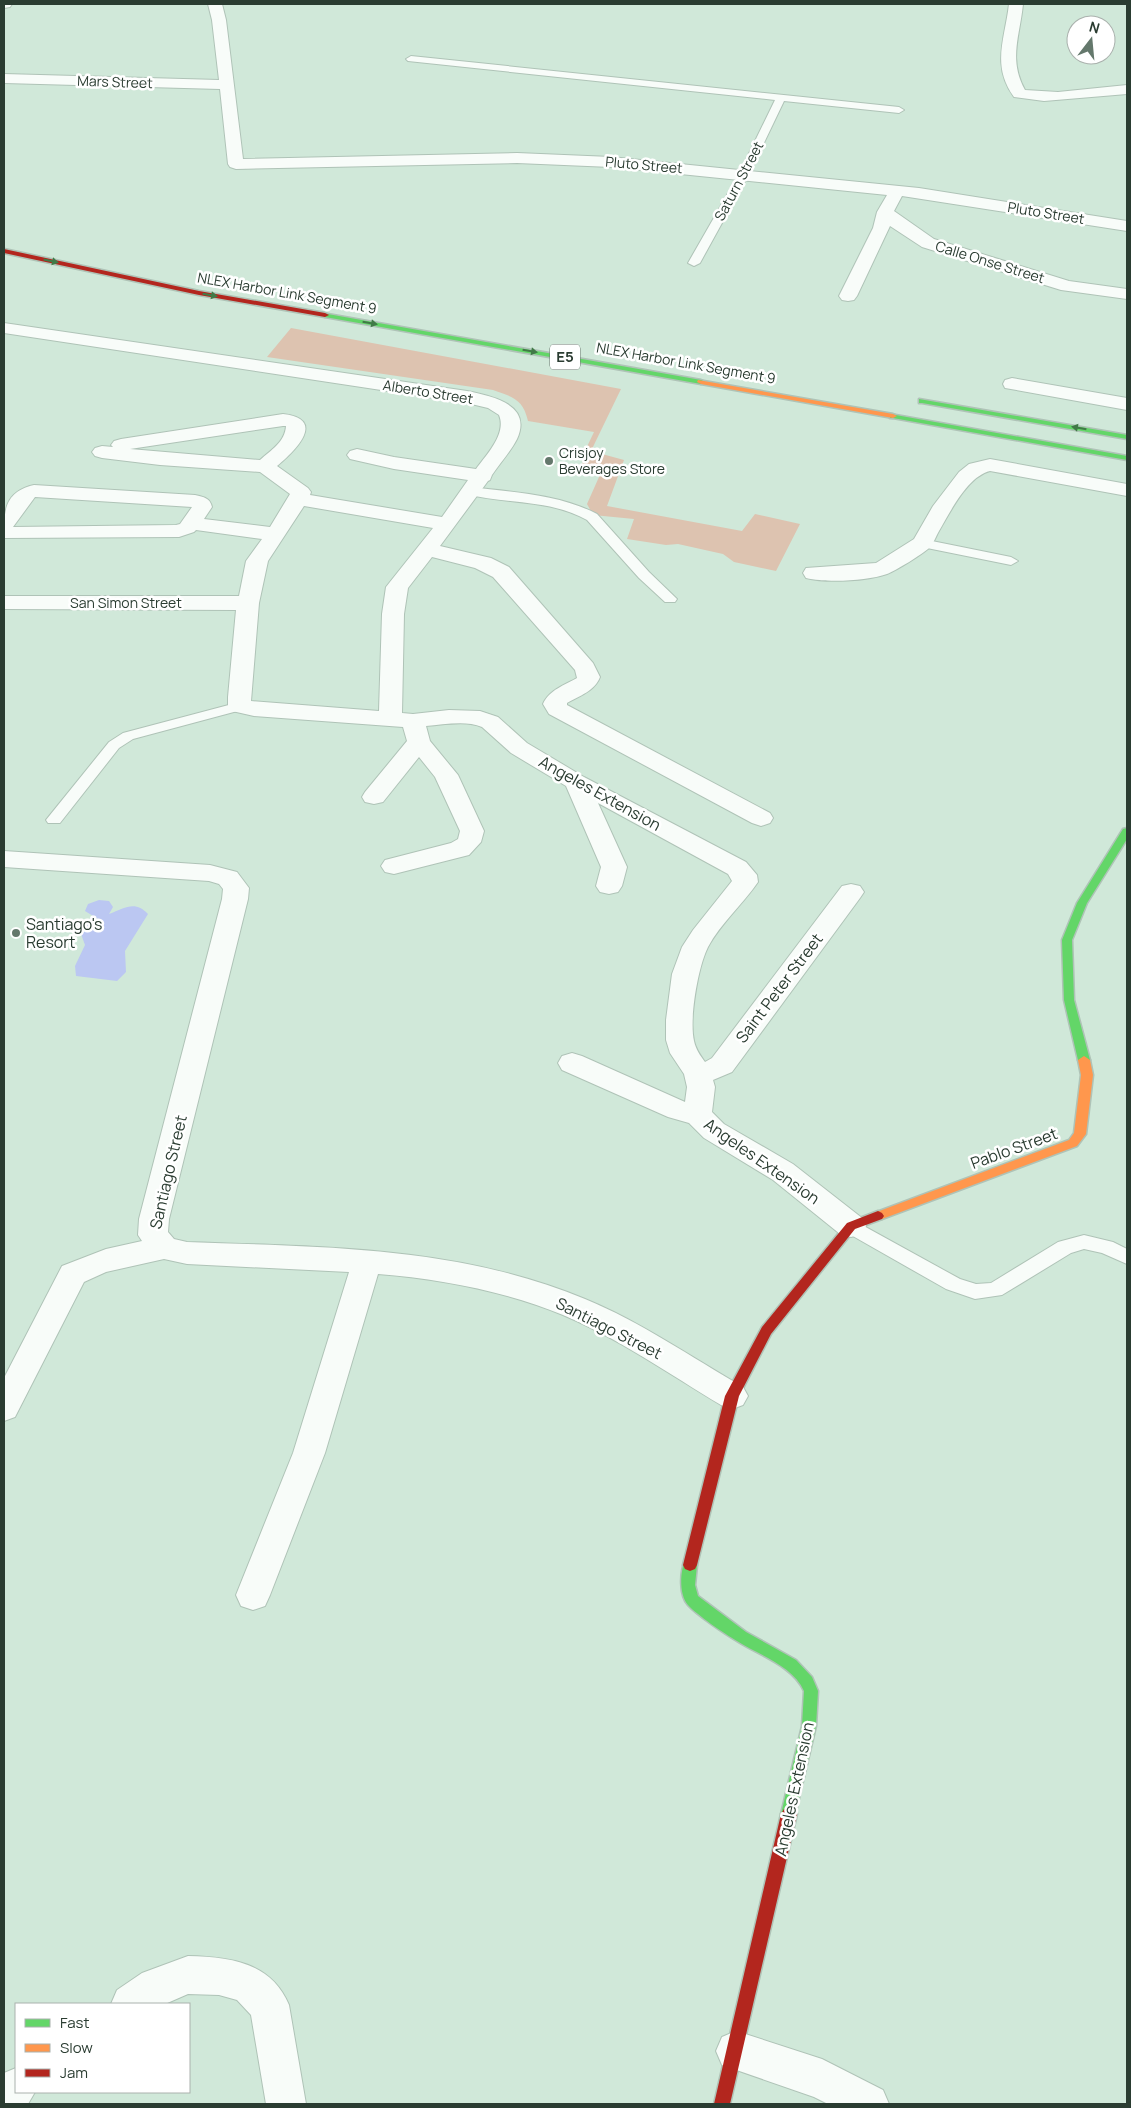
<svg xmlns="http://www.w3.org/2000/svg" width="1131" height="2108" font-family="Manrope,sans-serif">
<rect width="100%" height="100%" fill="#d0e8d9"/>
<path fill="#ddc3b0" d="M291,328L621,389L591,451L624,460L607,506L742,531L755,514L800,524L776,571L734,562L723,554L678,544L666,545L627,539L634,519L593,515L587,504L603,468L582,464L586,454L584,453L594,432L528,421C523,399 513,397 493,390L267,357Z"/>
<path fill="#bbc7f2" d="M99,900L109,901L113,907L109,914C125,908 135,900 148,914L125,951L126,972L117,981L76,976L75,966L85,945L81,934L88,923L98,919L85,911L88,904Z"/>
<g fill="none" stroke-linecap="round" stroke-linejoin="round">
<defs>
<path id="lane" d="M411,56L899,107L904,110L899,113L784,101L749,174L700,263L694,266L688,263L739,174L775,100L408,61L406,59Z
M470,487C512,492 559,494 597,514L649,572L677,599L675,602H665L639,578L587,520C550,499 506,504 465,494L464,491Z
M922,539L1011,557L1018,561L1011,565L917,546L915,543Z
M240,702L245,703L247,706L245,709L133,739L119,748L60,823H48L46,820L109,742L123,733Z
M851,1219L960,1279L976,1284L991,1283L1058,1242L1084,1235L1113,1242L1127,1249V1264L1102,1253L1084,1249L1071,1253L1002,1295L975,1299L946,1289L844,1231L842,1226L844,1221Z"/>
<path id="street" d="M4,4H12L10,7L4,8Z
M208,4H222L226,20L243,159L517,153L611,157L919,188L1127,221V231L902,196L894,211L934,239L1069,281L1127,289V299L1061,290L922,247L890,226L857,296L854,300L848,301L842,300L839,296L873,228L877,212L887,195L611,167L517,163L236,169L230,167L228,164L220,89L4,83V74L219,80L212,20Z
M1009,4H1023C1020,36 1008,59 1025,90L1058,92L1127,85V94L1044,101L1014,97C991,65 1005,39 1009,4Z
M4,323L467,391C491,396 533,404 517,439C511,451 500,463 492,475L490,480L488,481L440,546L491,558L509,567L593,663L600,677C595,691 579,696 567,703V705L770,813L773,818L770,823L761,826L752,823L549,714L543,704C549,690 565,685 577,678L575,670L493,577L475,568L432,557L408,588L404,614L402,713L413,714L449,710L480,711L498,717L527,743L584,777L746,862L757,875L758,882C743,904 720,924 708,947C698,967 689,1019 694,1041C696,1050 700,1055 705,1062L712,1058L842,886L851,884L860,886L864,892L860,898L732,1072L713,1080L715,1087L712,1112L724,1124L793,1164L862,1218L866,1226L862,1234L851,1237L840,1234L773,1180L704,1138L689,1123L668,1117L562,1070L558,1063L562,1056L572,1053L582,1056L685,1102L687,1087L684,1074L670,1053L666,1040V1020L672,974L682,947L693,930L732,881L728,874L598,803L627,867L622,886L618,892L609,894L600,892L596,886L601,867L566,786L511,753L482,727C465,720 443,725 426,726L430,741L458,775L484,831L481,842L469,855L394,874L385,872L381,866L385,860L451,843L458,839L460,831L435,777L419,757L383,802L374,804L365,802L362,797L365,792L407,741L403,727L254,716L232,711L228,706V697L236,610L4,609V596H239L246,561L262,539L196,530L194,532L179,537L4,538C4,511 4,492 34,485L195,495C204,497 210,498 212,507L204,519L270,527L290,494L260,472L160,465L102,458L95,456L92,452L95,448L102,446L113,447L111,445L114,441L121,439L283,414C327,419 296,450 277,466L308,488L311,492L310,495L442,517L468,480L394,469L350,459L347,455L350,451L357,449L394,457L476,469C486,455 507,434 499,415L488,408L467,403L4,333ZM283,426H286C285,442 271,450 260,460L130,449ZM35,497L192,507L180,524L176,525L13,527ZM304,506L433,528L386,587L382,614L379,711L251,701L259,603L268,561Z
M1012,378L1127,398V410L1005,388L1003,384L1005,380Z
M990,459L1127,484V496L990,471C968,476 950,512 939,531C936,536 934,543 929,548C921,555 897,570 887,574C867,581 827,583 806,578L803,573L806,568L876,563L914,539L933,506L959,472L969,464Z
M4,851L210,865L237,872L249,888L248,899L169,1219L168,1232L174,1239L187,1242C322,1247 458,1246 585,1299C641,1322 691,1357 743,1387L748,1396L743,1405L732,1409L721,1405C669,1374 618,1338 563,1315C504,1291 441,1279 378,1274L325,1453L270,1595L265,1606L253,1610L241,1606L236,1595L293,1453L349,1272L187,1264L164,1259L106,1272L84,1282L15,1417L4,1421V1378L62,1266L106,1249L142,1241L138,1235L139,1219L222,899L223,889L219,884L209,881L4,867Z
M188,1956C230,1957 271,1962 289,2005L306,2104H266L251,2015L237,2000L219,1995L188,1994L165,2004H111L117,1990L142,1973Z
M736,2031L822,2059L883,2090L889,2104H828L814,2097L722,2065L716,2051L722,2037Z
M16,2068V2092H35L28,2104H4V2073Z"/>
<path id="fast" d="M322,313L701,380L705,382L701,384L325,317L321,315Z
M919,399L1127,435V439L922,403H919Z
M890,414L1127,456V460L893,418H890Z
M1127,828V839L1087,903L1072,940L1074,1000L1090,1060L1084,1064L1078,1060L1064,1000L1062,940L1077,903L1123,829Z
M690,1559L695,1561L697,1565L695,1585L698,1596L746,1632L796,1660L812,1677L818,1691L816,1726L794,1819L789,1821L784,1819L781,1814L802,1726L804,1691C793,1666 759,1655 737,1641C725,1634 697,1615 688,1605C679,1595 680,1572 685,1561Z"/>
<path id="slow" d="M698,380L893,414L897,416L893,418L701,384L697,382Z
M1084,1056L1090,1060L1093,1075L1086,1134L1077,1146L882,1219H874L872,1216L874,1213L1069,1140L1074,1133L1081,1075L1078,1060Z"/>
<path id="jam" d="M4,249L199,291L325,313L329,315L325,317L199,295L4,253Z
M878,1211L882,1213L884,1216L882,1219L855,1229L771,1334L739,1396L697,1565L695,1569L690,1571L685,1569L683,1565L725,1396L762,1327L847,1223Z
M789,1807L794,1809L797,1814L730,2104H714L781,1814L784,1809Z"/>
</defs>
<use href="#lane" stroke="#afc3b7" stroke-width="2"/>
<use href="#street" stroke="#afc3b7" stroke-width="2"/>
<use href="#fast" stroke="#afc3b7" stroke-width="3"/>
<use href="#slow" stroke="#afc3b7" stroke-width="3"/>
<use href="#jam" stroke="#afc3b7" stroke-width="3"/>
<use href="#lane" fill="#f8fcf9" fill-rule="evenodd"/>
<use href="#street" fill="#f8fcf9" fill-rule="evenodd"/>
<use href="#fast" fill="#63d668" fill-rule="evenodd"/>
<use href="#slow" fill="#ff974d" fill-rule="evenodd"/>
<use href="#jam" fill="#b3261e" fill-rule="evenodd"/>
</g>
<defs><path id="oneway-solid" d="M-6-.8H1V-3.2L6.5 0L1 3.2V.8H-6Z" transform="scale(1.25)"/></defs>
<g fill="#417a47">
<use href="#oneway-solid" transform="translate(51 261) rotate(12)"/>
<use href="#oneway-solid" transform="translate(210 295) rotate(10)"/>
<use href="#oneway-solid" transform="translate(370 323) rotate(10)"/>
<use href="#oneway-solid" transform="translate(530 351) rotate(10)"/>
<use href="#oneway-solid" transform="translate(1079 428) rotate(-170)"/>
</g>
<g fill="#64786c" stroke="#fff" stroke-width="2">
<circle cx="549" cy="461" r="5"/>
<circle cx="16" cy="933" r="5"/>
</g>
<g text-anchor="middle" stroke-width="5" stroke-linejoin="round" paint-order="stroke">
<g font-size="14" fill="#2a3c31" stroke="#fff">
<text transform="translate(115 82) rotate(2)" y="5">Mars Street</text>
<text transform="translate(644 165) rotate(5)" y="5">Pluto Street</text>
<text transform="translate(739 181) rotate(-62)" y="5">Saturn Street</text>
<text transform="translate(1046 213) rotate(9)" y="5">Pluto Street</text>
<text transform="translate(990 262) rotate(17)" y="5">Calle Onse Street</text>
<text transform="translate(287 293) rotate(10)" y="5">NLEX Harbor Link Segment 9</text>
<text transform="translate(686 363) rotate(10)" y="5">NLEX Harbor Link Segment 9</text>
<text transform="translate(428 392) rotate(9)" y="5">Alberto Street</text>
<text x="126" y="608">San Simon Street</text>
</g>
<g font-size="14" fill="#2a3c31" stroke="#fff" text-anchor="start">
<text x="559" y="458">Crisjoy<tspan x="559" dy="16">Beverages Store</tspan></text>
</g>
<rect fill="#fff" stroke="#6a766f" stroke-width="1" x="550" y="344.5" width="30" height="25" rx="4"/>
<g font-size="15" font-weight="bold" fill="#2a3c31">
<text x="565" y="362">E5</text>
</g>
<g font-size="16" fill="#2a3c31" stroke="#fff">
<text transform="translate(600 793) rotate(29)" y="6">Angeles Extension</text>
<text transform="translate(779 988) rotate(-53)" y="6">Saint Peter Street</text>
<text transform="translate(1014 1148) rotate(-20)" y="6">Pablo Street</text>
<text transform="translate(762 1161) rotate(35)" y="6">Angeles Extension</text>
<text transform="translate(168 1172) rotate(-77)" y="6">Santiago Street</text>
<text transform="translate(609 1328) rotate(27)" y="6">Santiago Street</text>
<text transform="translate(794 1789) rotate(-78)" y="6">Angeles Extension</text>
</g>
<g font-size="16" fill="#2a3c31" stroke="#fff" text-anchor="start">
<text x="26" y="930">Santiago's<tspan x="26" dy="18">Resort</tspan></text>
</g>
</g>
<rect width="1131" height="2108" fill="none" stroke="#2a3c31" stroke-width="10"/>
<rect x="15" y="2003" width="175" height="90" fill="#ffffff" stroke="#aab1ad"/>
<rect x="25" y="2019" width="25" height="8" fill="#63d668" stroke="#aab1ad"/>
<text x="60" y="2028" font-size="15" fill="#2a3c31">Fast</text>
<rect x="25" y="2044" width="25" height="8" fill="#ff974d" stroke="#aab1ad"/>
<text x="60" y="2053" font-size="15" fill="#2a3c31">Slow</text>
<rect x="25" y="2069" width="25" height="8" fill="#b3261e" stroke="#aab1ad"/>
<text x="60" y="2078" font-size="15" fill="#2a3c31">Jam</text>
<g transform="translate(1091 40) rotate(16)"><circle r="24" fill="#ffffff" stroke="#aab1ad"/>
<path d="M0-4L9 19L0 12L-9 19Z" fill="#64786c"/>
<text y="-8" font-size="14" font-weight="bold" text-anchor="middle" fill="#2a3c31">N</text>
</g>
</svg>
